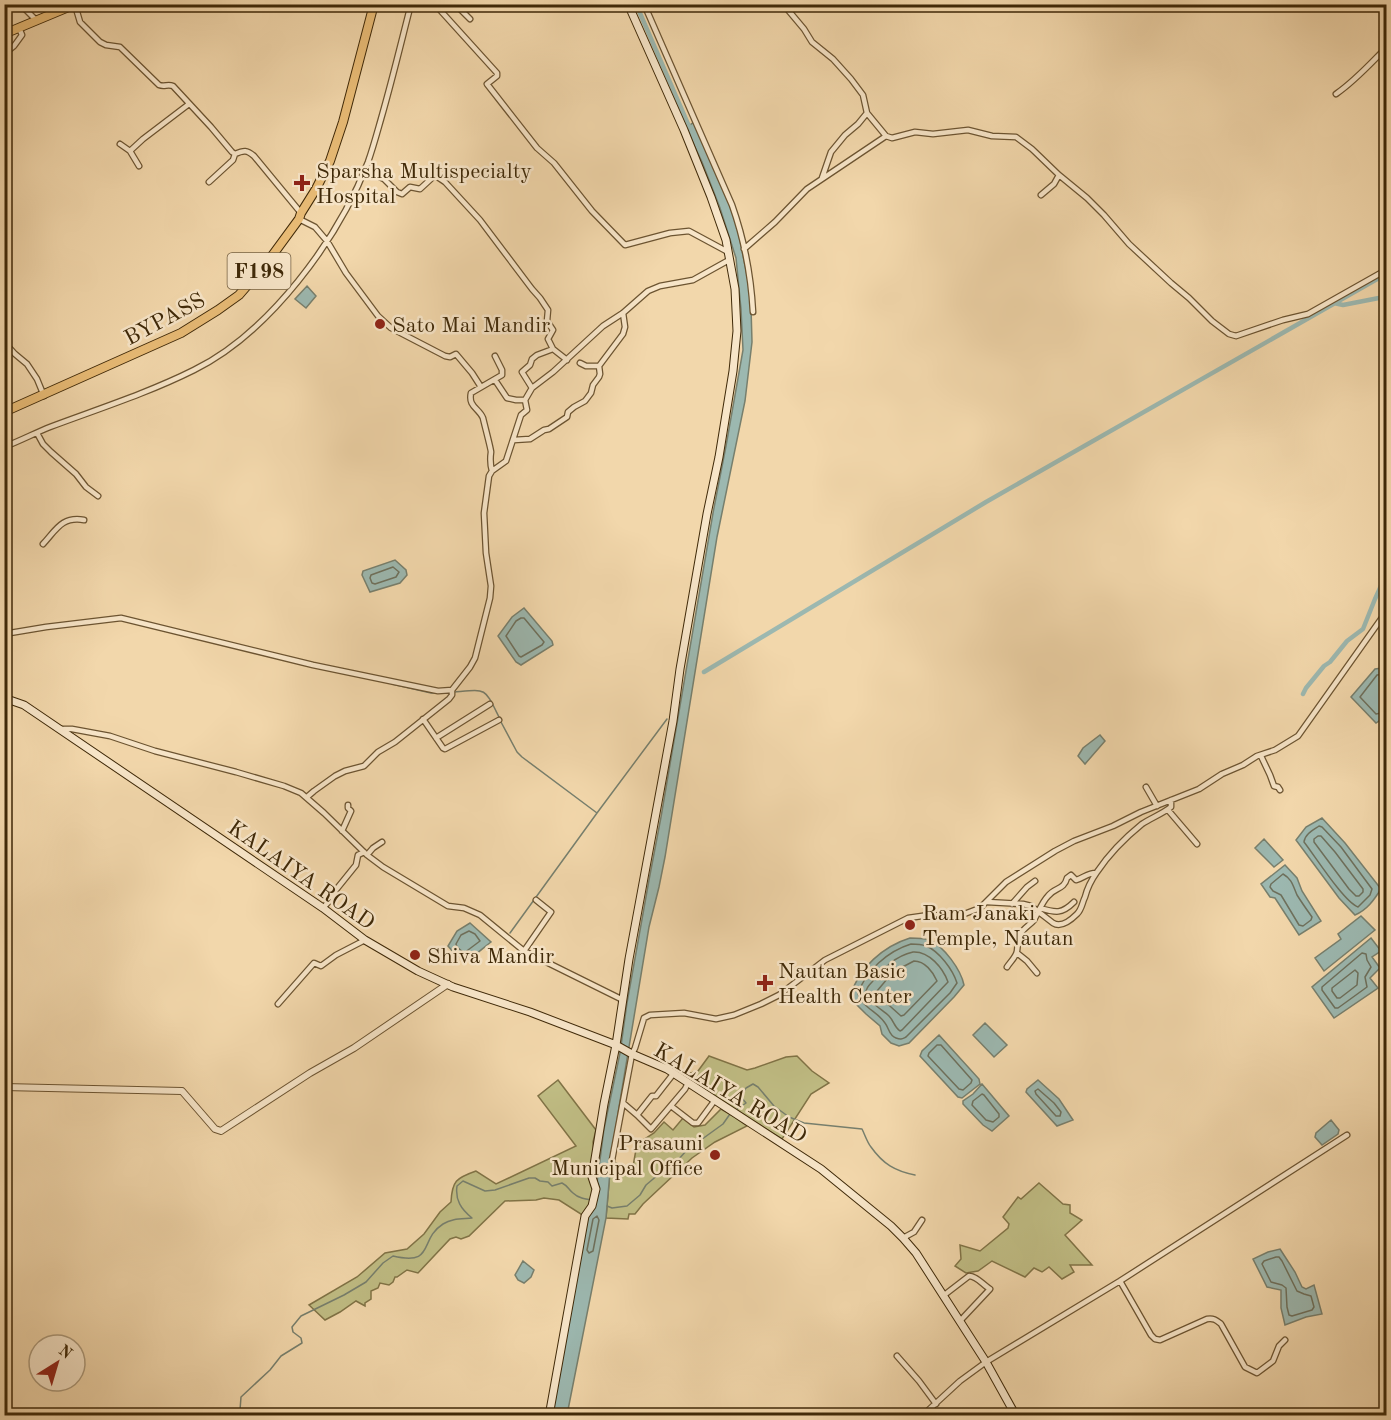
<svg xmlns="http://www.w3.org/2000/svg" width="1391" height="1420" font-family="'Old Standard TT',serif">
<rect width="100%" height="100%" fill="#f2d7ab"/>
<filter id="stains"><feTurbulence type="fractalNoise" baseFrequency=".00333" numOctaves="4"/><feColorMatrix values="0 0 0 0 .2 0 0 0 0 .09 0 0 0 0 .02 0 0 0 .5 -.17"/></filter>
<radialGradient id="worn" r=".72"><stop offset=".6" stop-color="#630" stop-opacity="0"/><stop offset="1" stop-color="#630" stop-opacity=".3"/></radialGradient>
<path fill="#c0bd84" stroke="#807346" stroke-width="1.5" d="M709,1056L747,1070L755,1068L786,1057L797,1056L812,1071L829,1083L811,1094L782,1139L725,1104L683,1075L698,1071Z
M558,1080L596,1130L593,1142L594,1154L590,1175L593,1193L591,1202L583,1218L581,1214L559,1200L544,1198L536,1200L505,1201L469,1236L461,1239L456,1237L450,1239L418,1273L407,1270L397,1277H395L393,1282L389,1285L380,1283L378,1288L371,1291V1299L365,1303V1306L356,1301L340,1312L325,1320L309,1305L357,1277L385,1253L407,1249L424,1234L440,1212L451,1202C452,1181 456,1178 476,1171L496,1184L576,1146L538,1096Z
M721,1109L733,1116L747,1126L715,1142L692,1158L643,1204L635,1214H629L628,1219L606,1218L611,1160L632,1172L637,1144L654,1133L664,1122L673,1130L683,1118L694,1127L705,1125Z
M1039,1183L1063,1204L1070,1205V1213L1082,1220L1065,1235L1092,1265H1070L1074,1272L1062,1279L1049,1267L1042,1272L1034,1268L1025,1277L992,1261L978,1271L966,1273L955,1266L961,1259L960,1245L980,1251L1008,1228L1009,1224L1003,1217L1018,1197L1021,1199Z"/>
<path fill="#9cb8b0" stroke="#777f6d" stroke-width="1.5" d="M694,122L723,187L737,226L748,280L751,307L752,342L745,401L717,537L665,857L659,887L649,927L619,1107L611,1160L606,1218L567,1415L551,1416L584,1233L597,1183L604,1129L620,1053L627,1003L649,880L661,817L713,513L726,446L743,350L741,309L736,258L720,208L702,162L686,128Z
M307,286L316,296L306,308L295,299Z
M395,560L406,570L407,575L400,583L370,592L362,575L363,571Z
M524,608L552,641L553,645L521,665L516,662L498,636L512,617Z
M1382,668L1386,669V716L1376,723L1351,697L1375,669Z
M1100,735L1105,741L1085,764L1078,756L1083,748Z
M1322,818L1345,843L1381,889C1374,900 1367,910 1355,915L1339,898L1296,840L1306,827Z
M1264,839L1283,860L1274,867L1255,848Z
M1285,865L1297,878L1302,891L1321,921L1299,935L1275,898L1270,897L1261,884Z
M1361,916L1375,930L1324,971L1315,958L1341,939L1338,934Z
M470,923L491,942C472,956 466,969 448,946L457,931Z
M910,938C917,938 923,938 929,940C944,946 961,970 964,985L954,997L909,1043L899,1046L891,1043L882,1034L880,1026L866,1014L854,1002L851,995C858,968 884,946 910,938Z
M1371,938L1381,951L1372,957L1380,968L1370,978L1378,988L1334,1018L1312,987Z
M985,1023L1007,1045L994,1057L973,1035Z
M939,1035L979,1079L980,1084L962,1098L958,1097L920,1056L922,1051Z
M1038,1080L1059,1099L1073,1120L1057,1126L1026,1092L1027,1089Z
M982,1084L1009,1116L992,1131L983,1125L963,1104V1101L973,1094Z
M1331,1120L1339,1130L1338,1134L1322,1145L1315,1137L1316,1133Z
M1280,1249L1295,1272L1302,1287L1306,1289L1314,1285L1322,1314L1306,1317L1285,1325L1281,1308V1290L1267,1287L1253,1259L1268,1252Z
M523,1261L534,1270L531,1277L524,1283L518,1280L515,1275Z"/>
<g fill="none" stroke-linecap="round" stroke-linejoin="round">
<path stroke="#6e705c" stroke-width="1.5" d="M393,567L399,572L396,577L375,584L372,583L370,578L371,575Z
M521,618H524L544,642L542,645L521,657L519,656L506,636L516,621Z
M1386,674L1377,675L1360,697L1376,714L1386,712
M1319,826L1322,827L1341,847L1372,889L1370,895L1358,907C1344,902 1315,856 1304,842C1305,834 1313,830 1319,826Z
M1318,836H1321L1335,852L1363,889V892L1359,896H1356L1349,889L1314,842V839Z
M1283,874C1292,879 1293,886 1297,895C1302,903 1307,910 1312,917L1311,920L1303,926L1299,925L1281,895L1273,891L1270,887L1271,884Z
M469,931L475,934L480,941L464,953L457,947L456,944L461,935Z
M911,944C916,944 921,944 926,946C939,951 953,970 957,983L950,993L906,1037C902,1039 901,1040 896,1038C889,1036 889,1028 885,1023C878,1012 863,1008 858,994C865,971 888,951 911,944Z
M913,952C929,951 943,968 948,982L902,1030L900,1031C894,1027 894,1021 889,1016C884,1011 867,1001 866,994C865,990 870,984 872,982C884,968 895,956 913,952Z
M1362,953L1366,954L1367,960L1371,967L1365,977L1367,987L1338,1008H1335L1322,990V987Z
M914,961C925,961 933,972 937,981L904,1015L901,1016L881,998L877,991L893,972Z
M1355,970L1358,973L1357,985L1340,998H1337L1332,991V988Z
M937,1045H941L972,1080L971,1083L963,1090L959,1089L928,1056L929,1053Z
M1038,1089L1054,1103L1061,1112L1060,1116H1056L1036,1094L1035,1091Z
M982,1094L984,1095L999,1114V1117L993,1122L986,1120L972,1105L973,1101Z
M597,1216L599,1220L593,1251L589,1253L587,1250L593,1219Z
M1276,1257H1279L1282,1261L1297,1291L1304,1294L1311,1296L1314,1307L1312,1310L1292,1316L1289,1315L1287,1307L1286,1288L1282,1285L1271,1282L1262,1264L1264,1261Z"/>
<path stroke="#777f6d" stroke-width="1.5" d="M392,684L431,693H449
M454,692C487,689 484,687 499,717
M501,722L517,752L522,757L597,813
M510,933L597,813L667,719
M736,1110L746,1103L741,1097L746,1088L753,1084L758,1087L774,1106L789,1117L804,1123L862,1129C865,1135 867,1142 871,1147C883,1164 895,1171 915,1175
M607,1206L612,1208L627,1206L640,1195L646,1185L659,1174L677,1161L687,1150L723,1124L730,1114
M239,1416L240,1410L241,1397L270,1370L281,1356L302,1343L301,1338L293,1332L292,1327L301,1316L344,1295L366,1282L383,1263L393,1256C436,1266 418,1240 443,1224C452,1218 462,1219 472,1218C461,1209 455,1200 457,1186L463,1181L485,1191L495,1190L529,1178H535L540,1181L548,1182L552,1186L562,1183C568,1186 568,1189 573,1193C578,1198 585,1199 592,1200"/>
<path stroke="#9cb8b0" stroke-width="4.5" d="M636,4L691,131
M1334,303L1343,305L1384,297L1386,299
M704,672L986,502L1386,274
M1303,694L1306,688L1324,666L1330,662L1347,641L1363,629L1375,599L1386,575"/>
<defs>
<path id="minor" d="M20,4L37,21
M444,4L440,10L497,73V76L487,84L537,148L554,163L592,211L625,245L670,233L689,231L728,252
M455,4L470,19
M644,4L732,205C744,239 751,275 753,312
M783,4L804,29L812,42L833,59L851,79L863,95L867,113L886,136L892,138L915,132L933,134L968,130L992,136L1016,137L1032,149L1059,175L1054,184L1041,195
M75,5L80,22L100,42L106,45L120,47L159,85C164,87 168,84 173,86L211,127L232,152L235,154C244,150 247,150 254,156L301,213
M4,54L14,46L22,35L19,28
M1336,94C1355,81 1370,64 1386,48
M120,144L130,151
M139,166L130,151L143,139L189,104
M365,170L384,179L397,192L402,194L410,187L420,189L433,177L436,176L445,182L480,220L532,289L540,298L548,310L547,321L553,330L548,339L553,349
M1059,175L1087,198L1104,215L1129,244L1171,283L1189,298L1212,321L1229,334L1236,336L1283,320L1308,314L1386,270
M822,178L831,152L845,135L858,124L867,113
M209,182L233,160L235,154
M299,219L315,227L327,241L346,273L378,316L391,328L445,356L450,357L456,354L472,373L481,387
M744,249L775,222L807,189L886,136
M4,342L15,354L27,364L37,379L44,396
M580,363L586,366H599
M495,380L507,398L516,400H525
M532,388L522,372L530,365L532,359L537,355L553,349L567,360
M37,433L43,444L51,452L76,474L86,487L98,496
M514,440L530,439L544,430L549,429L567,417L568,412L574,407L585,401L591,393L593,385L599,377L600,374L599,366L623,334L625,327L623,313
M4,447C20,441 35,433 50,427C98,409 148,393 194,370C269,333 338,240 368,162C373,148 377,133 381,119C392,81 401,43 411,4
M492,471C490,464 490,459 491,452C491,449 484,423 483,418C479,408 468,407 471,393L502,375V370L495,356
M43,544C56,530 62,516 84,520
M4,634L46,627L121,618L313,665L438,691L452,690L470,667L475,658L490,598L491,586L486,553L484,513L489,476L492,471L506,461L521,415L527,410L525,400L532,388L553,372L603,326L623,313L648,291L660,286L693,280L729,260
M423,719L443,748L445,749L499,720
M61,729H72L110,736L155,751L236,772L284,786L301,793L324,813L367,855L383,867L448,906L464,908L480,915L524,951L623,1000
M436,738L490,704
M1261,756L1270,775L1274,786L1278,787L1280,790
M1146,787L1157,806
M307,797L314,791L335,776L345,771L364,766L378,752L395,742L449,699L452,695V690
M1168,810L1197,844
M342,831L351,811L348,808V805
M367,855L373,848L382,842
M987,902L1023,904L1031,906L1053,923C1061,928 1071,920 1077,914C1082,909 1082,903 1085,897C1087,889 1092,879 1097,872C1109,854 1126,837 1142,824C1151,818 1162,814 1171,807V800
M1012,904L1027,887L1035,881
M323,908L332,898L335,891L356,865L358,855L364,852
M1040,908C1056,913 1062,914 1074,902
M524,951L551,912L536,900
M1017,953L1027,961L1037,973
M1007,967C1010,962 1016,957 1017,951C1018,945 1017,940 1021,933C1024,928 1030,925 1034,920C1038,913 1042,902 1048,896C1055,887 1064,890 1067,878L1071,875L1076,880C1084,878 1087,873 1096,873
M278,1004L314,963L321,966L336,955L365,940
M674,1073L656,1096H652L637,1115L651,1129L685,1089L688,1083
M623,1103L637,1115
M671,1106L693,1123H698L715,1100
M612,1160L632,1054L635,1048L644,1018L650,1015L684,1013L716,1019L734,1015L761,1004L779,995L825,960L908,918L929,915L959,916L980,908L1006,882L1055,851L1074,841L1113,826L1141,812L1199,789L1222,774L1243,765L1257,756L1275,750L1298,736L1386,612
M903,1238L914,1232L922,1220
M1120,1281L1151,1335L1155,1339L1160,1340L1207,1319C1214,1318 1216,1320 1221,1324L1245,1367L1257,1373L1273,1361L1279,1346L1285,1340
M943,1296L969,1276C977,1276 983,1285 990,1289L960,1321
M897,1356L919,1381L936,1404
M922,1416L960,1381L986,1362L1120,1281L1347,1135"/>
<path id="tertiary" d="M4,1087L182,1091L215,1129L221,1131L310,1073L354,1048L448,984"/>
<path id="secondary" d="M4,698L24,705L323,908L365,940L418,971L453,987L530,1012L616,1045L632,1054L667,1069L821,1169L891,1226L903,1238L916,1253L986,1362L1016,1416
M549,1416L585,1216L592,1206L596,1189L592,1177L604,1104L616,1045L629,959L673,721L680,669L707,514L719,457L733,371L737,331L735,289L726,240L711,197L684,130L628,4"/>
<path id="primary" d="M4,34L76,4
M4,412L181,333L218,310L239,295L266,264L299,219L301,213L316,189L330,161L343,122L374,4"/>
</defs>
<use href="#minor" stroke="#6c5431" stroke-width="7"/>
<use href="#tertiary" stroke="#6c5431" stroke-width="8"/>
<use href="#secondary" stroke="#3f2908" stroke-width="9"/>
<use href="#primary" stroke="#3f2908" stroke-width="10"/>
<use href="#minor" stroke="#f7e5c8" stroke-width="4.5"/>
<use href="#tertiary" stroke="#f7e5c8" stroke-width="6"/>
<use href="#secondary" stroke="#f7e5c8" stroke-width="7"/>
<use href="#primary" stroke="#e9bc76" stroke-width="8"/>
</g>
<g fill="#8f2418" stroke="#f7e5c8" stroke-width="2">
<path d="M299 174h6v6h6v6h-6v6h-6v-6h-6v-6h6z"/>
<circle cx="380" cy="324" r="6"/>
<circle cx="910" cy="925" r="6"/>
<circle cx="415" cy="955" r="6"/>
<path d="M762 974h6v6h6v6h-6v6h-6v-6h-6v-6h6z"/>
<circle cx="715" cy="1155" r="6"/>
</g>
<g text-anchor="middle" stroke-width="5" stroke-linejoin="round" paint-order="stroke">
<rect fill="#f7e5c8" stroke="#766142" stroke-width="1.5" x="227.5" y="253" width="63" height="36" rx="4.5"/>
<g font-size="21" font-weight="bold" fill="#3f2908">
<text x="259" y="278">F198</text>
</g>
<g font-size="22" fill="#3f2908" stroke="#f7e5c8" text-anchor="start">
<text x="316" y="178">Sparsha Multispecialty<tspan x="316" dy="25">Hospital</tspan></text>
<text x="392" y="332">Sato Mai Mandir</text>
<text x="922" y="920">Ram Janaki<tspan x="922" dy="25">Temple, Nautan</tspan></text>
<text x="427" y="963">Shiva Mandir</text>
<text x="778" y="978">Nautan Basic<tspan x="778" dy="25">Health Center</tspan></text>
<text x="703" y="1150" text-anchor="end">Prasauni<tspan x="703" dy="25">Municipal Office</tspan></text>
</g>
<g font-size="22" fill="#3f2908" stroke="#f7e5c8">
<text transform="translate(164 318) rotate(-28)" y="8">BYPASS</text>
<text transform="translate(302 874) rotate(35)" y="8">KALAIYA ROAD</text>
<text transform="translate(731 1092) rotate(31)" y="8">KALAIYA ROAD</text>
</g>
</g>
<rect width="1391" height="1420" fill="none" stroke="#f2d7ab" stroke-width="24"/>
<rect x="6" y="6" width="1379" height="1408" fill="none" stroke="#3f2908" stroke-width="3"/>
<rect x="12" y="12" width="1367" height="1396" fill="none" stroke="#3f2908" stroke-width="1.5"/>
<g transform="translate(57 1363) rotate(37)"><circle r="28" fill="#f7e5c8" stroke="#ad9a7b" stroke-width="1.5"/>
<path d="M0-4.5L10 22L0 15L-10 22Z" fill="#8f2418"/>
<text y="-9" font-size="16" font-weight="bold" text-anchor="middle" fill="#3f2908">N</text>
</g>
<rect width="100%" height="100%" filter="url(#stains)"/>
<rect width="100%" height="100%" fill="url(#worn)"/>
</svg>
